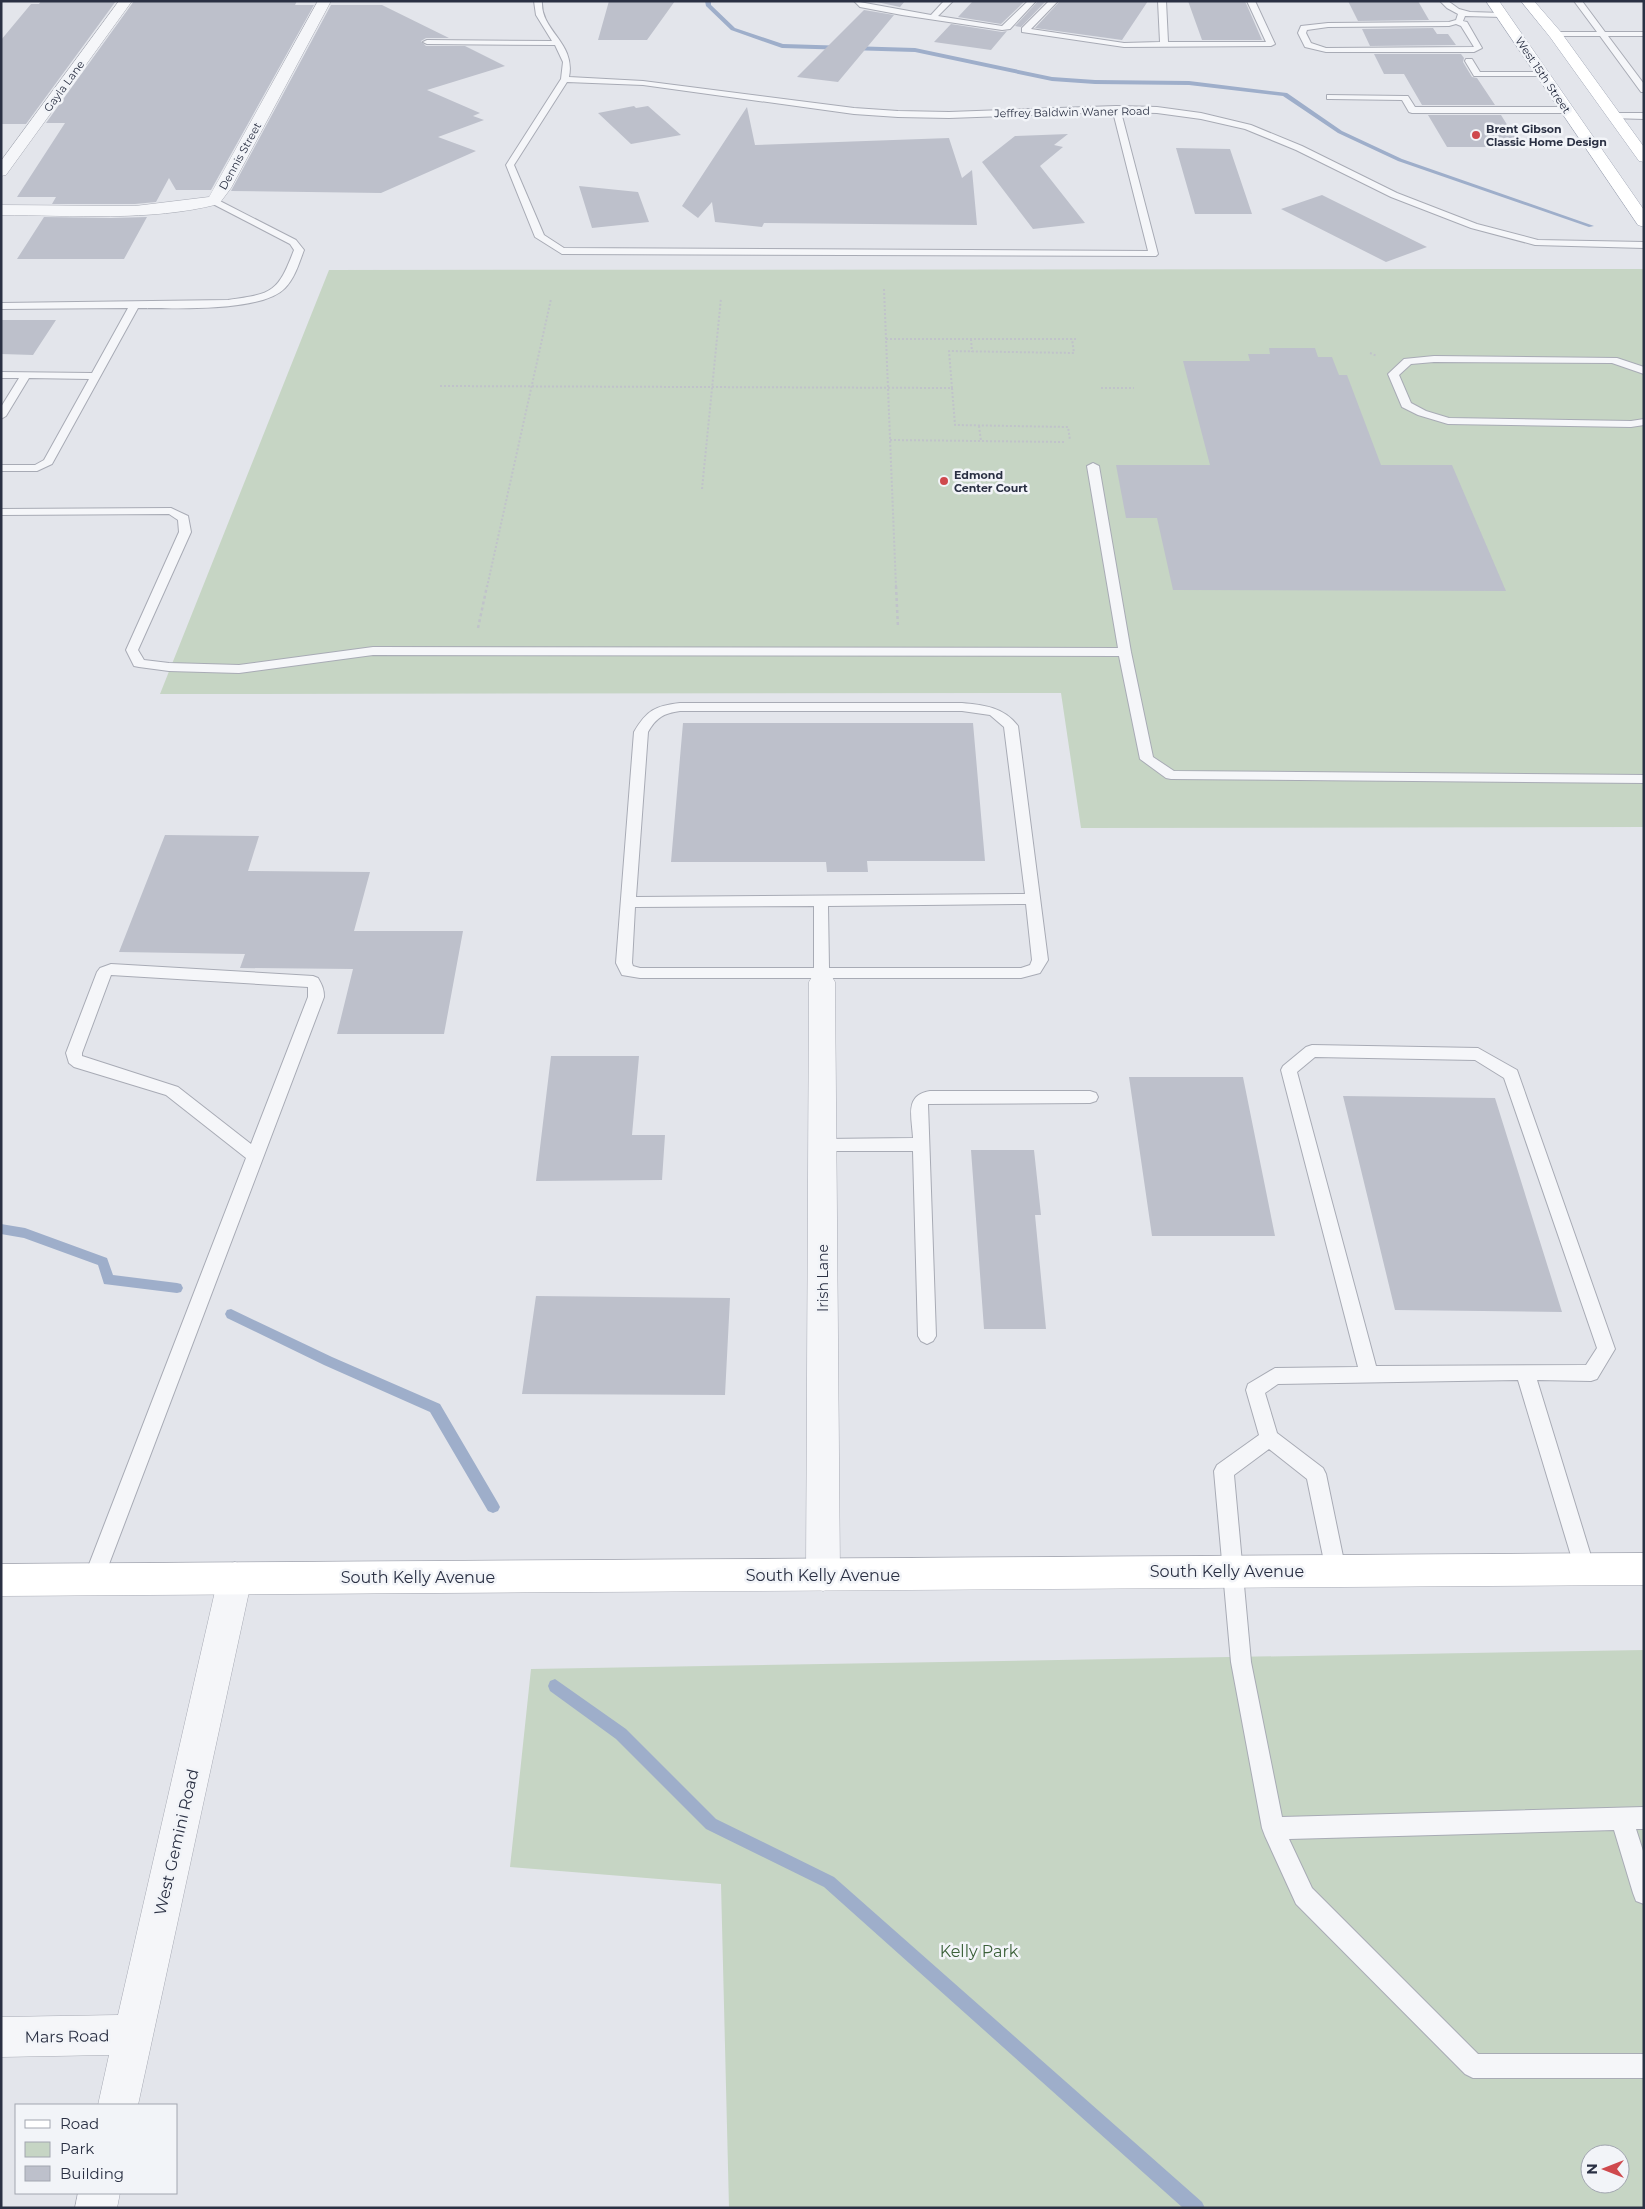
<svg xmlns="http://www.w3.org/2000/svg" width="1645" height="2209" font-family="Montserrat,sans-serif">
<rect width="100%" height="100%" fill="#e3e5eb"/>
<path fill="#c6d5c4" fill-rule="evenodd" d="M1644,269V827L1081,828L1061,693L160,694L329,270Z
M1644,1650V2208H729L721,1884L510,1867L531,1669ZM1590,2154H1620V2184H1590Z"/>
<g fill="none" stroke-linecap="round" stroke-linejoin="round">
<path fill="#9eaeca" fill-rule="evenodd" d="M705,1H711V5L735,28L783,44L915,48L1052,77L1095,80L1189,81L1287,93L1342,131L1402,159L1594,226L1589,227L1398,161L1338,133L1283,96L1189,85L1095,84L1052,81L915,52L782,48L731,30L706,6Z
M1,1224L25,1228L107,1258L113,1275L177,1283L181,1284L183,1288L181,1292L177,1293L104,1284L98,1265L24,1238L1,1234Z
M231,1309L332,1357L440,1404L498,1503L500,1507L498,1511L493,1513L488,1511L430,1412L324,1365L227,1318L225,1314L227,1310Z
M555,1679L626,1729L716,1819L834,1877L1202,2202L1205,2208H1183L824,1887L706,1829L616,1739L550,1691L548,1686L550,1681Z"/>
</g>
<path fill="#bdc0cb" d="M41,1H116L26,124H1V40L31,4H39Z
M134,1H297L295,5H314L211,190H176L169,178L156,202L135,204H52L56,197H17L65,123H46Z
M609,1H675L647,40H598Z
M872,1H905L900,7Z
M973,1H1025L1001,24L958,17Z
M1038,1H1046L1021,27L1015,26Z
M1060,1H1148L1122,40L1035,28Z
M1188,1H1245L1262,40H1202Z
M1348,1H1418L1429,20L1358,21Z
M331,5H382L449,38H426L421,41L426,46H465L505,66L427,90L480,113L473,116L484,120L438,137L476,151L381,193L231,191Z
M864,10L894,15L838,82L797,77Z
M951,24L1002,32L1007,31L991,50L934,42Z
M1433,28L1437,34H1448L1456,45L1370,46L1362,29Z
M1374,54H1461L1464,58L1463,62L1472,77L1477,78L1495,105H1422L1404,74H1384Z
M634,106L636,108L648,106L681,135L631,144L598,113Z
M747,107L755,145L949,138L962,178L972,170L977,225L764,223L762,227L715,222L712,202L698,218L682,206Z
M1428,115H1501L1521,147H1447Z
M1068,134L1054,145L1063,147L1040,166L1085,223L1033,229L982,162L1015,136Z
M1176,148L1230,149L1252,214H1195Z
M579,186L638,192L649,222L592,228Z
M1322,195L1427,247L1386,262L1281,209Z
M44,217L111,218L147,217L124,259H17Z
M1,320H56L33,355L1,354Z
M1269,348H1315L1318,357H1332L1339,375H1347L1381,465H1452L1506,591L1173,590L1157,518H1126L1116,465H1210L1183,361H1250L1248,354H1270Z
M683,723H973L985,861H867L868,872H827L826,862H671Z
M165,835L259,836L248,871L370,872L354,931H463L444,1034H337L353,969L240,968L245,954L119,952Z
M551,1056H639L632,1135H665L662,1180L536,1181Z
M1129,1077H1243L1275,1236H1152Z
M1343,1096L1495,1098L1562,1312L1395,1310Z
M971,1150H1034L1041,1215H1035L1046,1329H984Z
M536,1296L730,1298L725,1395L522,1394Z"/>
<g fill="none" stroke-linecap="round" stroke-linejoin="round">
<defs>
<path id="lane" d="M534,1H542C540,31 576,42 569,77L643,81L854,108L898,111L949,112L1116,106L1157,107L1201,113L1251,125L1302,146L1397,193L1477,224L1538,240L1644,242V248L1535,245L1471,228L1391,197L1296,150L1245,129L1201,119L1157,113L1121,112L1158,254L1156,256L562,254L535,237L506,165L561,79L563,62L555,45L427,44L423,42L427,40L552,41L536,15ZM567,82L643,85L854,114L898,117L949,118L1113,112L1148,251L564,248L544,235L514,165Z
M854,1L931,15L944,1H953L938,16L1002,26L1028,1H1036L1010,29L1002,30L902,15L860,7Z
M1049,1H1058L1031,29L1124,43L1160,42L1158,1H1166L1168,42H1266L1247,1H1255L1275,44L1271,46L1124,47L1022,32V28Z
M1440,1H1448L1459,9L1470,12L1502,13L1506,15L1502,17L1465,16L1463,21L1467,22L1482,48L1474,52H1326L1305,47L1298,33L1301,26L1328,23L1449,22L1456,20L1458,14L1447,8ZM1456,24L1461,26L1474,47L1326,48L1311,43L1306,33L1307,30L1328,27L1449,26Z
M1574,1H1582L1605,32H1644V36H1608L1644,84V92H1641L1600,36H1552V32H1597Z
M1466,59H1472L1480,72H1542L1546,74L1542,76H1474L1465,61Z
M1327,95L1405,96H1408L1415,107H1567L1571,110L1567,113H1412L1409,112L1402,100L1330,99H1327Z
M1614,113H1644V119L1611,118V114Z
M214,198L296,240L304,250C299,263 295,278 285,288C261,313 172,308 138,308L52,464L37,471H1V465H35L44,460L89,379L29,378L6,416L1,419V407L19,378H1V372L92,373L128,308L1,309V303L228,300C273,294 278,292 294,250L290,244L211,203L209,201Z
M1434,356L1617,358L1644,367V374L1612,363L1434,362L1411,364L1399,375L1411,403L1426,411L1449,418L1631,421L1644,419V425L1631,427L1448,424L1418,415L1402,407L1388,374L1404,359Z
M1093,463L1099,466L1131,652L1153,757L1174,771L1644,775V783L1171,779L1166,778L1140,759L1119,656L373,655L239,673L169,671L139,667L134,666L126,650L179,532L178,520L169,514L1,515V509L171,508L188,516L191,532L138,650L144,660L169,663L239,665L373,647L1118,648L1087,466Z
M680,703H962C984,705 1004,707 1018,726L1048,960L1040,973L1021,978H830L827,986L822,988L817,986L814,978H640L622,975L616,963L634,732C647,710 655,706 680,703ZM680,711H962L990,715L1004,727L1025,894L636,897L648,732C656,718 664,713 680,711ZM1026,904L1032,960L1030,965L1021,968H829L828,906ZM814,906V968H640L633,966L632,963L635,907Z
M111,964L313,976L318,978C322,985 324,989 324,997L103,1580L100,1587L93,1589L86,1587L83,1580L246,1158L166,1095L74,1067L69,1063L66,1053L97,972L100,968ZM111,975L308,987V997L251,1144L178,1087L82,1056V1053Z
M1312,1045L1478,1048L1517,1070L1615,1349L1597,1379L1591,1381L1537,1380L1595,1569L1592,1576L1585,1578L1578,1576L1575,1569L1518,1380L1278,1384L1265,1393L1277,1433L1323,1468L1326,1474L1346,1571L1343,1578L1336,1580L1329,1578L1326,1571L1307,1479L1269,1449L1234,1475L1251,1662L1282,1817L1644,1807V1829H1636L1644,1854V1904L1636,1901L1633,1893L1614,1830L1289,1839L1312,1888L1478,2054H1644V2078H1473L1465,2074L1296,1904L1265,1836L1262,1828L1231,1662L1214,1471L1217,1465L1259,1435L1246,1390L1248,1384L1275,1368L1358,1367L1281,1070L1283,1066L1306,1047ZM1315,1057L1475,1060L1504,1078L1597,1348L1586,1365L1376,1366L1297,1072Z
M930,1091H1090L1096,1093L1098,1097L1096,1101L1090,1103L928,1104L936,1336L933,1341L927,1344L921,1341L918,1336L913,1151H823L817,1150L815,1145L817,1140L823,1139L913,1138C912,1117 904,1095 930,1091Z"/>
<path id="street" d="M119,1H132L6,175L1,176V161Z
M318,1H331L231,188L219,204C149,222 73,215 1,215V205L135,206L209,197Z
M822,973L831,975L835,982L840,1575L835,1586L823,1591L811,1586L806,1575L809,982L813,975Z
M235,1562L247,1567L252,1578L138,2105H98L109,2055L1,2057V2017L118,2015L218,1578L223,1567Z
M78,2193H120L117,2208H75Z"/>
<path id="secondary" d="M1644,1553V1585L1,1596V1564Z"/>
<path id="primary" d="M1486,1H1499L1644,210V227L1638,225Z
M1521,1H1534L1560,31L1644,147V162L1639,161L1550,37Z"/>
</defs>
<use href="#lane" stroke="#a8abb5" stroke-width="2"/>
<use href="#street" stroke="#a8abb5" stroke-width="1"/>
<use href="#secondary" stroke="#a8abb5" stroke-width="1"/>
<use href="#primary" stroke="#a2a8b7" stroke-width="1"/>
<path stroke="#c0c3ca" stroke-width="2" stroke-dasharray="2 2" stroke-linecap="butt" d="M884,289L896,587
M886,339H1077
M971,339L972,352
M1370,353L1377,356
M440,386L952,388L949,351L1074,353L1072,339
M952,388L955,425L1068,427L1070,440
M1101,388H1134
M979,426L981,441
M890,440L1064,442
M702,489L721,298
M487,587L551,299"/>
<path stroke="#c0c3ca" stroke-width="2.5" stroke-dasharray="3 3" stroke-linecap="butt" d="M896,586L898,628
M478,628L487,586"/>
<use href="#lane" fill="#f5f6f9" fill-rule="evenodd"/>
<use href="#street" fill="#f5f6f9" fill-rule="evenodd"/>
<use href="#secondary" fill="#fff" fill-rule="evenodd"/>
<use href="#primary" fill="#fff" fill-rule="evenodd"/>
</g>
<g fill="#cf494d" stroke="#f2f4f8" stroke-width="2">
<circle cx="1476" cy="135" r="5"/>
<circle cx="944" cy="481" r="5"/>
</g>
<g text-anchor="middle" stroke-width="5" stroke-linejoin="round" paint-order="stroke">
<g font-size="11" fill="#2a3043" stroke="#f2f4f8">
<text transform="translate(1543 75) rotate(56)" y="4">West 15th Street</text>
<text transform="translate(64 86) rotate(-54)" y="4">Gayla Lane</text>
<text transform="translate(1072 112) rotate(-1)" y="4">Jeffrey Baldwin Waner Road</text>
<text transform="translate(240 156) rotate(-61)" y="4">Dennis Street</text>
</g>
<g font-size="11" font-weight="bold" fill="#2a3043" stroke="#f2f4f8" text-anchor="start">
<text x="1486" y="133">Brent Gibson<tspan x="1486" dy="13">Classic Home Design</tspan></text>
<text x="954" y="479">Edmond<tspan x="954" dy="13">Center Court</tspan></text>
</g>
<g font-size="14" fill="#2a3043" stroke="#f2f4f8">
<text transform="translate(823 1278) rotate(-90)" y="5">Irish Lane</text>
</g>
<g font-size="16" fill="#2a3043" stroke="#f2f4f8">
<text x="1227" y="1577">South Kelly Avenue</text>
<text x="823" y="1581">South Kelly Avenue</text>
<text x="418" y="1583">South Kelly Avenue</text>
<text transform="translate(176 1842) rotate(-77)" y="6">West Gemini Road</text>
<text transform="translate(67 2036) rotate(-1)" y="6">Mars Road</text>
</g>
<g font-size="16" fill="#3a5f38" stroke="#f2f4f8">
<text x="979" y="1957">Kelly Park</text>
</g>
</g>
<rect width="1645" height="2209" fill="none" stroke="#2a3043" stroke-width="5"/>
<rect x="15" y="2104" width="162" height="90" fill="#f2f4f8" stroke="#a2a6b0"/>
<rect x="25" y="2120" width="25" height="8" fill="#ffffff" stroke="#a2a6b0"/>
<text x="60" y="2129" font-size="15" fill="#2a3043">Road</text>
<rect x="25" y="2142" width="25" height="15" fill="#c6d5c4" stroke="#a2a6b0"/>
<text x="60" y="2154" font-size="15" fill="#2a3043">Park</text>
<rect x="25" y="2166" width="25" height="15" fill="#bdc0cb" stroke="#a2a6b0"/>
<text x="60" y="2179" font-size="15" fill="#2a3043">Building</text>
<g transform="translate(1605 2169) rotate(270)"><circle r="24" fill="#f2f4f8" stroke="#a2a6b0"/>
<path d="M0-4L9 19L0 12L-9 19Z" fill="#cf494d"/>
<text y="-8" font-size="14" font-weight="bold" text-anchor="middle" fill="#2a3043">N</text>
</g>
</svg>
